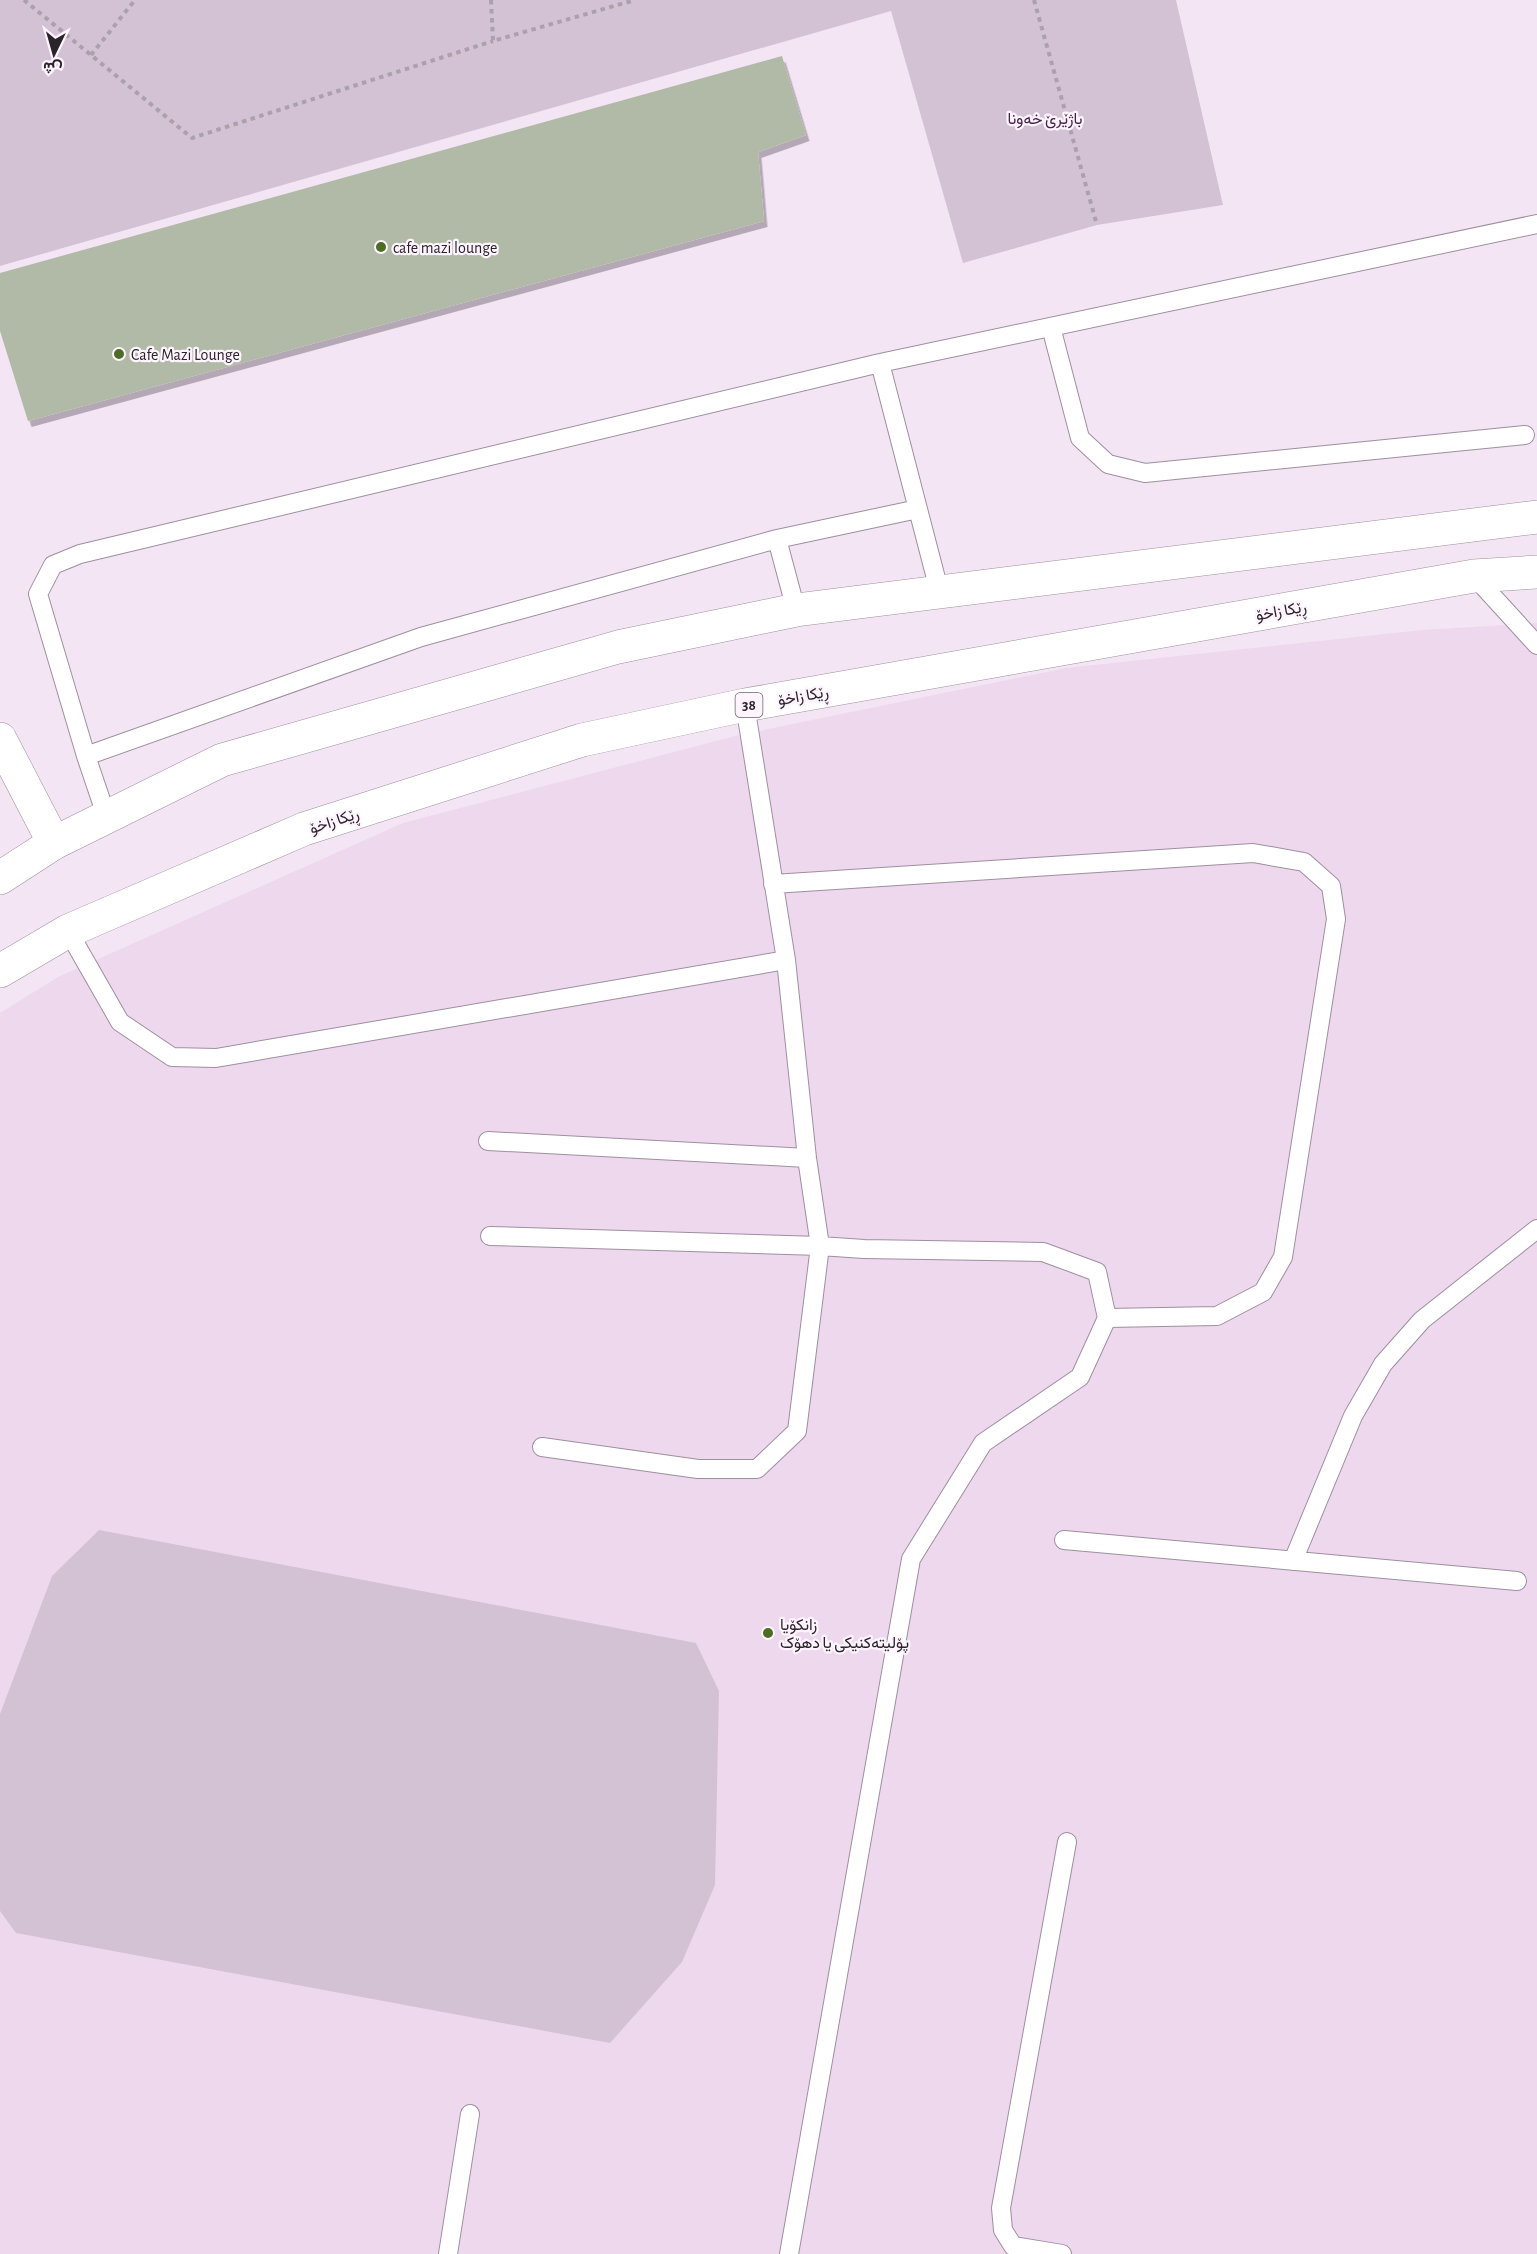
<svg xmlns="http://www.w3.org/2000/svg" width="1537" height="2254" font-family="'Alegreya Sans',Vazirmatn,sans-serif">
<defs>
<filter id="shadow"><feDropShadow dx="3.5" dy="6" stdDeviation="0" flood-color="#0004"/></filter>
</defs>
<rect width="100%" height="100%" fill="#f4e5f5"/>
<path fill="#edd8ee" d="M1537,623V2254H0V1013L58,977L403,823L739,735L1066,668L1422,630Z"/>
<path fill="#d3c2d4" d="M0,0H1176L1223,205L1097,225L963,263L891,11L0,266Z
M99,1530L696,1643L719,1691L715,1885L682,1962L610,2043L16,1933L0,1911V1714L52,1576Z"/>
<path fill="#b0baa7" filter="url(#shadow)" d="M782,56L806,135L758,152L764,221L28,421L0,331V273Z"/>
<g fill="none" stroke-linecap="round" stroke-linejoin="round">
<defs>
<path id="service" d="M1051,327L1080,438L1108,464L1145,473L1525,435
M880,363L939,590
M777,539L796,610
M1474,576L1537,645
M745,705L786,960L807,1158L820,1246L864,1249L1043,1252L1097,1272L1107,1318L1080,1377L983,1443L911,1559L789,2254
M86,756L421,637L777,539L918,509
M107,818L86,756L38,594L53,565L80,554L880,363L1537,224
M773,884L1253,853L1304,862L1331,886L1336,919L1283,1257L1263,1292L1217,1316L1107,1318
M68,931L120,1022L172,1057L216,1058L786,960
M488,1141L807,1158
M490,1236L820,1246L797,1431L757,1469H698L542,1447
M1064,1540L1517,1581
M1293,1561L1353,1416L1383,1364L1422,1320L1537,1229
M448,2254L470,2114
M1062,2254L1013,2246L1003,2230L1001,2208L1067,1842"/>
<path id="minor" d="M0,739L54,843"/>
<path id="trunk" d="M0,878L54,843L222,760L618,647L796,610L1537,517
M0,971L68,931L304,829L582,740L745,705L1474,576L1537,572"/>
</defs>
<use href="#service" stroke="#9e8f9f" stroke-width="20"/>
<use href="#minor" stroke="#9e8f9f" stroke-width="34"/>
<use href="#trunk" stroke="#9e8f9f" stroke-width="34"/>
<path stroke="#aca0ad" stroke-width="4" stroke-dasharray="4.5 4.5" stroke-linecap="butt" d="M24,0L192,138L493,41
M491,0L493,41L635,0
M1034,0L1097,225
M91,55L135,0"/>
<use href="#service" stroke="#fff" stroke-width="18"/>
<use href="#minor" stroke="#fff" stroke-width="33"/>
<use href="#trunk" stroke="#fff" stroke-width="33"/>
</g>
<g fill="#4d6d24" stroke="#fef4fe" stroke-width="2">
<circle cx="381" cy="247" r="6"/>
<circle cx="119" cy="354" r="6"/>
<circle cx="768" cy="1633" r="6"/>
</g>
<g text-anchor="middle" stroke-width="4.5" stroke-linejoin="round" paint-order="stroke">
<rect fill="#fef4fe" stroke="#6a626a" stroke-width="1.5" x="735.5" y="693" width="27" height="24" rx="4.5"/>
<g font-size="15" font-weight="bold" fill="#2a242a">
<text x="749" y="710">38</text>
</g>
<g font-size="16" fill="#472349" stroke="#fef4fe">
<text x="1045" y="124">باژێرێ خه‌ونا</text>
</g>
<g font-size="16" fill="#2a242a" stroke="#fef4fe" text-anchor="start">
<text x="393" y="253">cafe mazi lounge</text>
<text x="131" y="360">Cafe Mazi Lounge</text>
<text x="780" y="1630">زانکۆیا<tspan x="780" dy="18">پۆلیتەکنیکی یا دهۆک</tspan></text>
</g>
<g font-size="16" fill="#2a242a" stroke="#fef4fe">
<text transform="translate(1281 610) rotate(-10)" y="6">ڕێکا زاخۆ</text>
<text transform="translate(803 695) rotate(-10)" y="6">ڕێکا زاخۆ</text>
<text transform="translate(334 820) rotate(-18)" y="6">ڕێکا زاخۆ</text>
</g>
</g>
<g transform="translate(54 54) rotate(185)" stroke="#fef4fe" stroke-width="4.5" paint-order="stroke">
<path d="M0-4.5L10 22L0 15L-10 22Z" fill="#2a242a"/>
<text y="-9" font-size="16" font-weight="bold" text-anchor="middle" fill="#2a242a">ش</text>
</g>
</svg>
